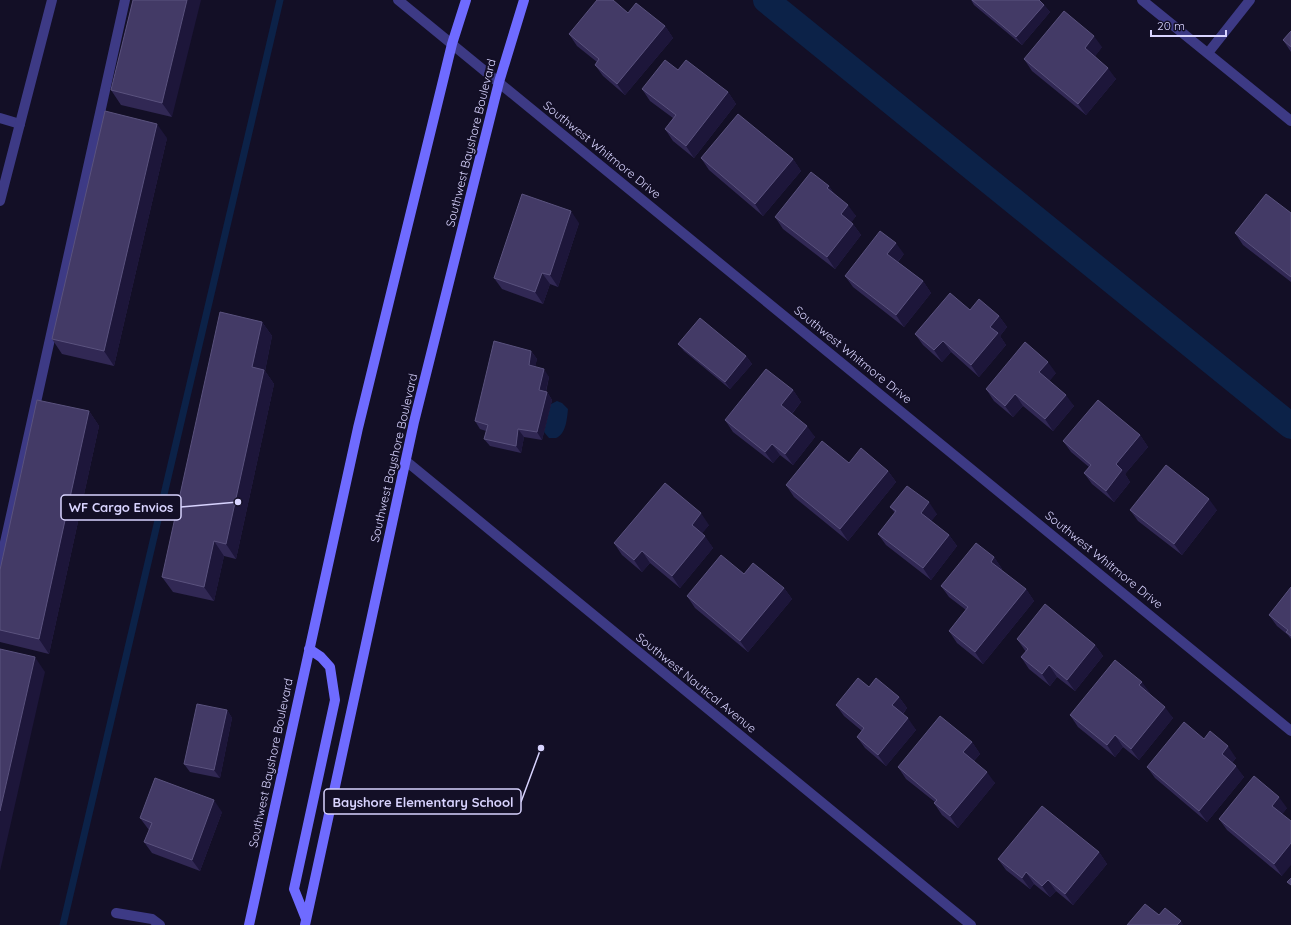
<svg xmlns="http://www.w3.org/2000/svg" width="1291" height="925" font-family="Quicksand,sans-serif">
<rect width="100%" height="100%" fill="#130f26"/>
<path fill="#0c2248" d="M557,401L562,403L568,409C567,419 566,434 556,438H549L544,432L551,404Z"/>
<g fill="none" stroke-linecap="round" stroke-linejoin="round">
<path stroke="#0c2248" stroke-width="7" d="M63,925L280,0"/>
<path stroke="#0c2248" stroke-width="26" d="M766,0L1291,426"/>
<path stroke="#3d3a85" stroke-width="10" d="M0,118L20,124
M0,565L125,0
M116,913L152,919L160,925"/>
<path stroke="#3d3a85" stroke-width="10" d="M398,0L1291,731
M1142,0L1291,121
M1208,53L1250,0
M0,201L52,0
M406,461L971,925"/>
<path stroke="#6f6bff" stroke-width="10" d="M306,919L294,889L335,700L330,667L321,657L309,649
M249,925L358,428L452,44L466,0
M305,925L414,422L499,82L524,0"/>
</g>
<path fill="#312854" d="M133,0L172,117L121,105L111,90Z
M971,0H1039L1044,5L1050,12L1022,45L974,5Z
M628,13L665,26L673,38L625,95L603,76L595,65L597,62L577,46L569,34Z
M1291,31V52L1283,40Z
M1102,47L1095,56L1116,79L1086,115L1032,71L1024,59Z
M678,70L728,92L736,104L694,158L673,141L665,129L673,118L650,101L642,89Z
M167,138L114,366L62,354L52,339Z
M701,158L793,159L801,171L763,216L709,170Z
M829,186L834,194L856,216L851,222L853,224L861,235L835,269L783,229L775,217Z
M1291,213V282L1243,245L1235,233Z
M579,223L558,287L550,284L543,304L502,289L494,278Z
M904,254L898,262L923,281L931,293L904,327L853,287L845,276Z
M970,310L999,316L1007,327L1000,336L1006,345L979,377L951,352L942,362L923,345L915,334Z
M262,322L272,336L265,371L274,384L236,559L224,556L214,601L173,592L162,577Z
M678,344L746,356L752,364L730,389L684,351Z
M531,351L537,359L535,366L549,377L546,392H547L552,400L542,440L524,437L521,453L490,446L484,439L486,431L480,429L475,421Z
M1056,373L1049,381L1074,406L1053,431L1023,406L1013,417L994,401L986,389Z
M793,390L801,402L792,414L815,437L793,465L780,455L773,463L733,432L725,420Z
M89,411L99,426L49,654L0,642V570Z
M1140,435L1148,447L1125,474L1130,482L1114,502L1092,484L1084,473L1089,467L1071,452L1063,441Z
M849,463L888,471L896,482L848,541L794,497L786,485Z
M890,507L937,514L931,521L949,535L957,546L931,580L886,545L878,534L895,513Z
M1130,510H1217L1182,555L1138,521Z
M709,525L702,533L713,548L680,588L650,563L642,572L622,555L614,543Z
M994,557L1002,569L1001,570L1026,589L1034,601L983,664L957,643L949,631L966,610L949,597L941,586Z
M744,574L784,588L792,599L748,652L695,608L687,596Z
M1291,587V639L1288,635L1277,626L1269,615Z
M1017,639L1095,645L1103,656L1075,691L1057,677L1050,686L1029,669L1021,657L1026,652Z
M869,687L899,697L907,708L903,714L916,730L886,766L865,748L857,737L862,731L844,716L836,705Z
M1150,693V694L1173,718L1139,760L1123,747L1115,757L1078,727L1070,715Z
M227,710L232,718L220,778L190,772L184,764Z
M1204,739L1236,758L1232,763L1244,777L1207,822L1155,778L1147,767Z
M972,742L980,754L974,761L995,783L958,828L942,815L934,803L935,802L906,779L898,767Z
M1287,808L1282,814V876L1227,830L1219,819Z
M222,812L200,871L152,853L144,842L149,830L140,818Z
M1099,852L1107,864L1073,905L1056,891L1050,897L1034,884L1030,889L1006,870L998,859Z"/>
<path fill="#1d163a" d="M187,0H201L172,117L162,103Z
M1044,5L1050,12L1022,45L1016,37Z
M665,26L673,38L625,95L617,84Z
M1094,36L1102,47L1093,59L1085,48Z
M1108,68L1116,79L1086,115L1078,104Z
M728,92L736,104L694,158L686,146Z
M157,124L167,138L114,366L104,351Z
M793,159L801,171L763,216L755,204Z
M829,186L837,197L827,188Z
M848,205L856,216L849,226L841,214Z
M571,211L579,223L558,287L550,275Z
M853,224L861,235L835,269L827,257Z
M896,243L904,254L895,265L887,254Z
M542,273L550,284L543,304L535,292Z
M923,281L931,293L904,327L896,315Z
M999,316L1007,327L1000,336L1006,345L979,377L971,365L990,327Z
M262,322L272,336L265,371L274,384L236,559L226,544L252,367Z
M943,341L951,352L942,362L934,350Z
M531,351L537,359L534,372L529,365Z
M746,356L752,364L730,389L725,382Z
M1048,362L1056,373L1047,384L1039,372Z
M544,369L549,377L544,398L539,390Z
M793,390L801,402L789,417L781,405Z
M547,392L552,400L542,440L537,432Z
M1015,394L1023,406L1013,417L1005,406Z
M1066,395L1074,406L1053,431L1045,419Z
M89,411L99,426L49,654L39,639Z
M807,426L815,437L793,465L785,454Z
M518,429L524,437L521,453L516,446Z
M1140,435L1148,447L1125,474L1130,482L1114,502L1106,491L1116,464Z
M772,444L780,455L773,463L765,452Z
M888,471L896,482L848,541L840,529Z
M1209,499L1217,510L1182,555L1174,544Z
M929,502L937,514L929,524L921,513Z
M701,513L709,525L700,536L692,525Z
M949,535L957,546L931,580L923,568Z
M705,536L713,548L680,588L672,576Z
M214,541L224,556L214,601L204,587Z
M642,551L650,563L642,572L634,560Z
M994,557L1002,569L999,573L991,562Z
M784,588L792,599L748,652L740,641Z
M1026,589L1034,601L983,664L975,652Z
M1095,645L1103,656L1075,691L1067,680Z
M35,657L45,672L0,871V811Z
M1049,665L1057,677L1050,686L1042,674Z
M1142,682L1150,693L1147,697L1139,685Z
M899,697L907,708L900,717L892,705Z
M1165,707L1173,718L1139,760L1131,749Z
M227,710L232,718L220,778L214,770Z
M908,718L916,730L886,766L878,755Z
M1115,735L1123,747L1115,757L1107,745Z
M972,742L980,754L971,764L963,752Z
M1228,746L1236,758L1230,765L1222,754Z
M1236,766L1244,777L1207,822L1199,811Z
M987,772L995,783L958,828L950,816Z
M1279,797L1287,808L1280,817L1272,806Z
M214,800L222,812L200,871L192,860Z
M1291,843V865L1282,876L1274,864Z
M1099,852L1107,864L1073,905L1065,894Z
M1026,872L1034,884L1030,889L1022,878Z
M1048,880L1056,891L1050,897L1042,886Z
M1181,921L1183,925H1177Z"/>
<path fill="#433a66" stroke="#5a527e" d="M133,0H187L162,103L111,90Z
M597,0H613L628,13L636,3L665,26L617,84L595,65L599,59L569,34Z
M972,0H1039L1044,5L1016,37Z
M1064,11L1094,36L1085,48L1108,68L1078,104L1024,59Z
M1291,31V47L1283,40Z
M665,60L678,70L686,60L728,92L686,146L665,129L676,115L642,89Z
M105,111L157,124L104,351L52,339Z
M738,114L793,159L755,204L701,158Z
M811,172L829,186L827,188L848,205L841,214L853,224L827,257L775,217Z
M522,194L571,211L550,275L542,273L535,292L494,278Z
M1266,194L1291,213V277L1235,233Z
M880,231L896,243L887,254L923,281L896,315L845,276Z
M950,293L970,310L979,299L999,316L990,327L998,333L971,365L943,341L934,350L915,334Z
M220,312L262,322L252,367L264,370L226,544L214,541L204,587L162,577Z
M700,318L746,356L725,382L678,344Z
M494,341L531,351L529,365L544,369L539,390L547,392L537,432L518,429L516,446L484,439L488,425L475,421Z
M1025,342L1048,362L1039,372L1066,395L1045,419L1015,394L1005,406L986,389Z
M766,369L793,390L781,405L807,426L785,454L772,444L765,452L725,420Z
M37,400L89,411L39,639L0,630V570Z
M1098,400L1140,435L1116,464L1122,470L1106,491L1084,473L1091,465L1063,441Z
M822,441L849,463L861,448L888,471L840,529L786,485Z
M1166,465L1209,499L1174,544L1130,510Z
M665,483L701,513L692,525L705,536L672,576L642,551L634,560L614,543Z
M907,486L929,502L921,513L949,535L923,568L878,534L896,511L890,507Z
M976,543L994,557L991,562L1026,589L975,652L949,631L968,607L941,586Z
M721,555L744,574L753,563L784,588L740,641L687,596Z
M1291,587V636L1286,632L1288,630L1269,615Z
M1045,604L1095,645L1067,680L1049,665L1042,674L1021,657L1028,649L1017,639Z
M0,649L35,657L0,811Z
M1115,660L1142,682L1139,685L1165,707L1131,749L1115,735L1107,745L1070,715Z
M858,678L869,687L876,678L899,697L892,705L908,718L878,755L857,737L864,728L836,705Z
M197,704L227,710L214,770L184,764Z
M940,716L972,742L963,752L987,772L950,816L934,803L937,800L898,767Z
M1184,722L1204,739L1210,731L1228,746L1222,754L1236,766L1199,811L1147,767Z
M1254,776L1279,797L1272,806L1291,821V843L1274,864L1219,819Z
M155,778L214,800L192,860L144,842L152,823L140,818Z
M1042,806L1099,852L1065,894L1048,880L1042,886L1026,872L1022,878L998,859Z
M1291,878V885L1287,882Z
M1145,904L1159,915L1165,908L1181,921L1177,925H1127Z"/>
<g text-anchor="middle" stroke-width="4" stroke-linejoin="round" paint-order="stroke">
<g font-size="12" fill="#d9d4ff" stroke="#130f26">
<text transform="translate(471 143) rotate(-76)" y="4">Southwest Bayshore Boulevard</text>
<text transform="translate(602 150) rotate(39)" y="4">Southwest Whitmore Drive</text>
<text transform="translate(853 355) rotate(39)" y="4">Southwest Whitmore Drive</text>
<text transform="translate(394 458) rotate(-77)" y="4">Southwest Bayshore Boulevard</text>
<text transform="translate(1104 560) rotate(39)" y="4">Southwest Whitmore Drive</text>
<text transform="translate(696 683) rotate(39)" y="4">Southwest Nautical Avenue</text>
<text transform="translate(271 763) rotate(-78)" y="4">Southwest Bayshore Boulevard</text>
</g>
</g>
<path fill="none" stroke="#d9d4ff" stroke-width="1.5" d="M238 502L181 507M541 748L521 802"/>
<g fill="#d9d4ff" stroke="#130f26" stroke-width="1.5">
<circle cx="238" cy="502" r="4"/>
<circle cx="541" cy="748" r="4"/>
</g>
<g fill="#130f26" stroke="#d9d4ff" stroke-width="1.5">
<rect x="61" y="495" width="120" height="25" rx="4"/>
<rect x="324" y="789" width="197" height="25" rx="4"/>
</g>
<g font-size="13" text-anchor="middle" font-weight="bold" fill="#d9d4ff">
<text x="121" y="512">WF Cargo Envios</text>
<text x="423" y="807">Bayshore Elementary School</text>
</g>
<path d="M1151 30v6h75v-6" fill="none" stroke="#d9d4ff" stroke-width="2"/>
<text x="1157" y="30" font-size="12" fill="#d9d4ff" stroke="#130f26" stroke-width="3" paint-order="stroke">20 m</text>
</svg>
